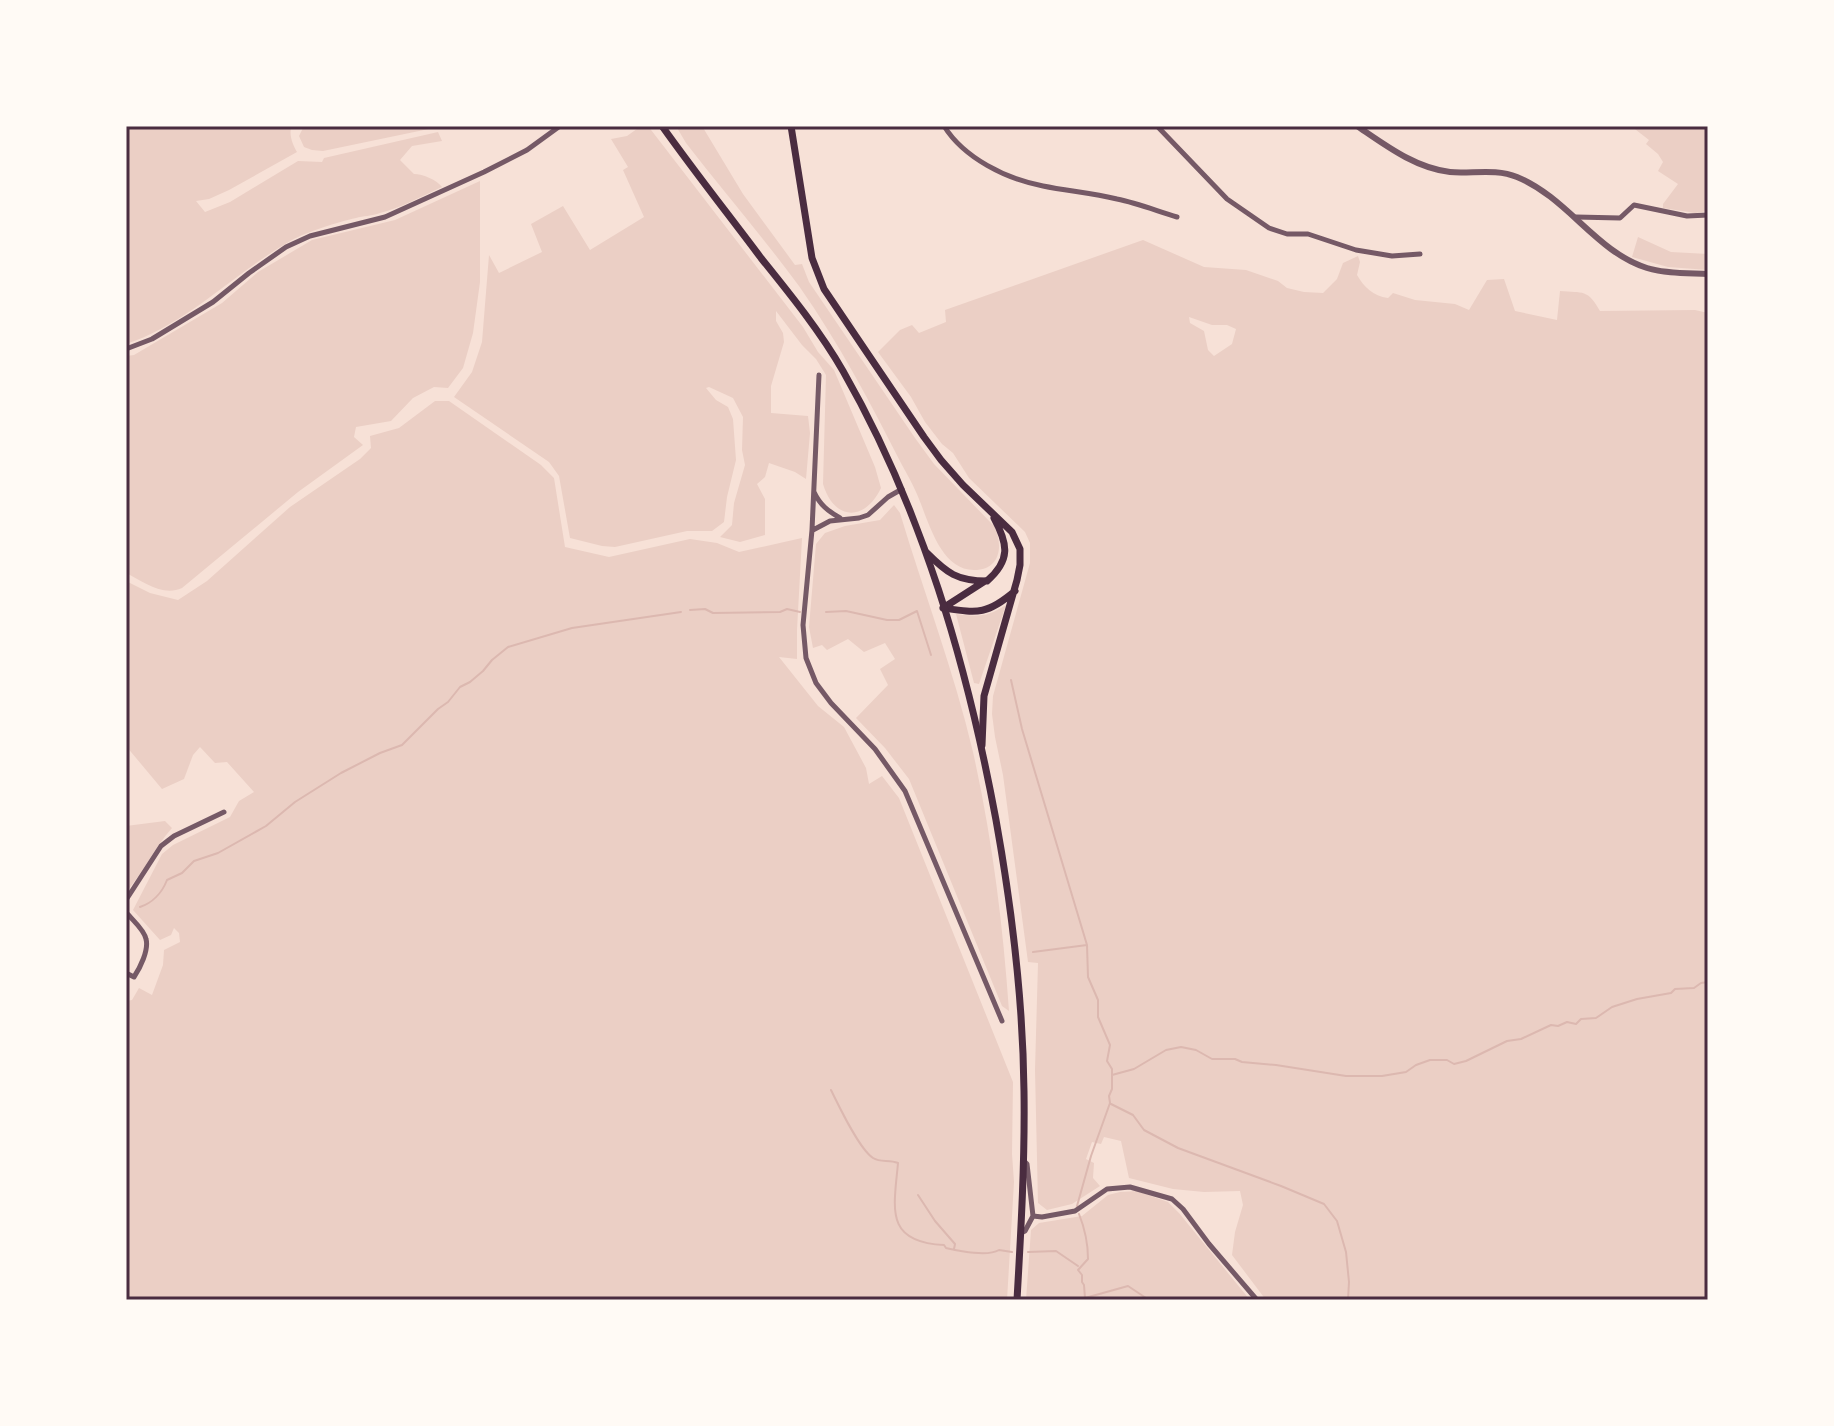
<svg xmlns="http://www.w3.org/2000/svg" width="1834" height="1426" font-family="'Times New Roman',serif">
<rect width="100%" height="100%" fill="#f7e1d7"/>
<path fill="#ebcfc5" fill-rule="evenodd" d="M126,126H292C288,134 293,145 297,152L229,190L209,199L196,201L205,212L230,202L298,161L322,162L324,158L438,132L442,141L412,146L400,160L414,174C423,174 437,180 442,187C422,196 401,208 380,213C372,216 363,216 356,218C338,222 307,232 292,240C235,272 189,323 126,344Z
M304,126H443L323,151L312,150L304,147L299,136Z
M641,126H648L803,327L818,352L834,370L875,467L881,488C865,522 834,521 823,484L826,375L816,359L802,345L776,311V321L783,333L784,342L771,386V413L808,416L810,433L806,479L795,472L769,463L765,477L757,484L765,499V535L740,542L720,537L732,525L734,503L745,465L742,450L743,417L733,398L709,387L706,388L716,400L728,407L733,419L736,460L727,497L724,522L712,531H687L615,547L602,546L570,538L559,476L549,462L454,397L472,372L482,342L489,255L499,273L542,252L531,224L563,206L590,250L644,217L623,170L628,167L611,139L627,136Z
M676,126H702L743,194L795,265L802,264L809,282L915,438L934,464L994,526C1004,546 1000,570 974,570C939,570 928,518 916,492C912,483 907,474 902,465C871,404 839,343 799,286C763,237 723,191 686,143Z
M1631,126H1708V211L1695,213L1663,208V204L1678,184L1658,171L1663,162L1658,154L1646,144L1649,140Z
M480,181V282L473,333L463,368L448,388L434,387L413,398L391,421L356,427L354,437L363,445L298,492L182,588C163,597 144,582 126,573V356L134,355L222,303L258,272L312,240L395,220Z
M1638,237L1671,252L1708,254V270L1668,267L1632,257Z
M1143,240L1204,267L1246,270L1278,281L1287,288L1304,292L1323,293L1337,279L1343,263L1358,256L1360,262L1357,275C1364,287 1373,296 1388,298L1393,293L1415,300L1455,304L1469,310L1487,280L1504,279L1515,311L1557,320L1560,291C1583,293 1588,289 1600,311L1695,310L1708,313V1300H1266L1232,1255L1235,1232L1243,1205L1240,1191L1204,1192L1173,1189L1129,1178L1121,1141L1104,1137L1101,1144L1092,1142L1086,1159L1094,1163L1093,1178L1100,1186L1072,1204L1047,1210L1038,1203L1035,1070L1038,963L1028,962L1003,775L995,737L992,714L993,696L1030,563V543L1025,532L969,478L953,453L942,444L925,422L911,397L878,352L900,330L912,325L919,333L946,322L945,310ZM1189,317L1212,325H1227L1236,329L1232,344L1214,356L1208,350L1204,331L1190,323Z
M435,401H449L541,465L554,478L565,547L609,557L690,539L717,543L739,552L802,538L797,630V659L779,657L818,706L844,727L866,768L869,784L882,776L899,798L1013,1082L1012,1154L1014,1182L1007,1300H126V1001L132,1000L139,988L152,995L163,965L164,950L180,942L179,933L174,928L171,935L160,940L133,910L162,854L173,845L230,817L239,801L254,792L227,762L215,763L200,747L193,755L184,779L162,789L126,746V581L150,593L178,600L207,581L290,507L360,459L371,448L370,436L399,428Z
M894,505L900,513C924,593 954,671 973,752C992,837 1003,924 1009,1011L1002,1006L909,779L885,748L856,718L888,685L880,669L895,659L885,643L864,652L848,639L827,650L822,645L813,648L809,627L816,544L825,533L845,526L880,520Z
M1006,605L979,684L974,683L956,614C979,617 987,617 1006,605Z
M165,821L172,828C154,848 143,873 126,892V826Z
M1137,1191L1168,1202L1179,1213L1250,1300H1026L1031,1230L1039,1223L1082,1216L1108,1195L1120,1192Z"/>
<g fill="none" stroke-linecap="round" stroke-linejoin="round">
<path stroke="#dcb8b0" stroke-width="2" d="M690,610L705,609L713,613L780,612L787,609L800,612
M826,612L846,611L887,620H899L917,611L931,655
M1011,680L1022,729L1087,945L1088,977L1098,1000V1017L1110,1045L1107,1061L1112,1069V1089L1109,1096L1110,1103L1091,1156L1077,1206
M140,907C152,903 162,893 167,880L182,873L194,861L218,853L266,826L295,802L341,773L380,753L402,745L438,709L448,702L460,687L470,682L483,671L492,660L508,647L572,628L681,612
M1033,952L1087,945
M1112,1075L1134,1069L1166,1050L1181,1047L1196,1050L1212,1059H1235L1242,1062L1276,1065L1346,1076H1382L1406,1072L1416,1065L1430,1060H1447L1454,1064L1466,1061L1507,1041L1521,1039L1551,1025L1558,1026L1567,1022L1576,1024L1581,1019L1596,1018L1612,1007L1637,999L1671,993L1675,989L1694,988L1701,983L1708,982
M831,1090C839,1106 859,1149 873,1158C881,1163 889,1159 898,1163C894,1208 884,1242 944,1245L946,1248C960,1251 987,1257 999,1250L1012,1252
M1111,1104L1133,1115L1144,1130L1178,1148L1281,1186L1324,1204L1337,1221L1346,1252L1349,1282L1348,1300
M918,1195L935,1221L955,1244L954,1249
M1079,1214C1085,1229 1088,1244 1088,1259L1078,1270L1082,1275V1282L1084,1285L1085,1298L1083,1300
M1028,1252L1056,1251L1078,1266
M1085,1298L1128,1286L1149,1300
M1187,1300L1189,1299"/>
<path stroke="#755966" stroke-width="5" d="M944,126C964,158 1006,179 1043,186C1068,191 1092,193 1117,199C1137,203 1157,211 1177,217
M1157,126L1227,199L1269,228L1287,234H1308L1356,250L1392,256L1420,254
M1576,217L1620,218L1634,205L1687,216L1708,215
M126,349L152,339L213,302L249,273L286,247L310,236L385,217L484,172L527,150L560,126
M819,375L812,530L803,625L806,658L816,683L831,703L875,749L905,791L1002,1021
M814,492C820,505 828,511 840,518
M813,530L830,521L859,518L868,515L888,497L902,489
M126,900L161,846L174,836L224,812
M126,912C132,920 144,929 146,939C149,950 140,968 134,977L126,973
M1023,1160L1027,1164L1033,1216L1042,1217L1075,1211L1107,1189L1130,1187L1172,1199L1183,1209L1209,1244L1257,1300
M1021,1233L1025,1231L1033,1216"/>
<path stroke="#755966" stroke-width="6" d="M1357,126C1385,145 1415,168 1450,172C1471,174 1496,168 1517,177C1568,198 1596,252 1647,268C1667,274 1688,273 1708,274"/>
<path stroke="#4a2c40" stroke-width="7" d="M791,126L812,258L824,289L924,437L941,460L963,485L1012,532L1020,549V565L1017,580L984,696L982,745
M927,553C947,573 957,581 987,581C1011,560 1008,544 994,518
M943,608C978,613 987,615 1015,591
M943,608L985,581"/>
<path stroke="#4a2c40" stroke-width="7" d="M662,126C694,171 728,214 761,258C790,294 820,331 843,371C922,509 967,664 996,820C1012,909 1023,1000 1024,1091C1025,1160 1021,1230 1017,1300"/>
</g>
<rect width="1834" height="1426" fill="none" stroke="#fffaf5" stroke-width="256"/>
<rect x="128" y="128" width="1578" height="1170" fill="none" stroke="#4a2c40" stroke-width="3"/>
</svg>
